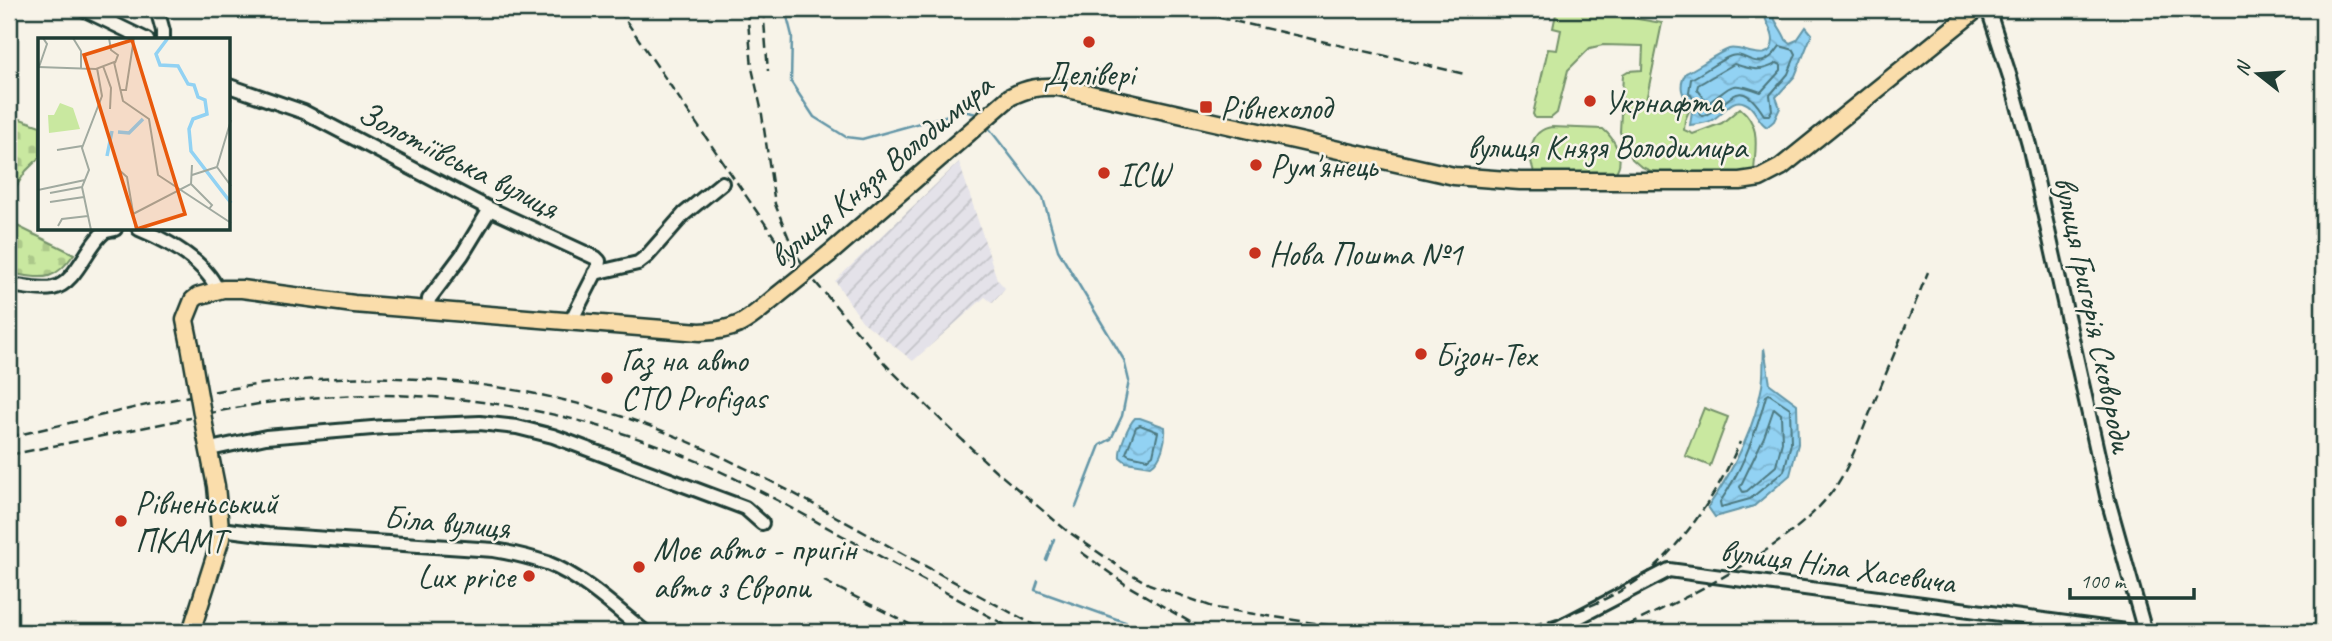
<svg xmlns="http://www.w3.org/2000/svg" width="2332" height="641" font-family="Caveat,sans-serif">
<defs>
<pattern id="industrial-furrows" width="10" height="10" patternUnits="userSpaceOnUse" patternTransform="scale(1.75)"><rect width="10" height="10" fill="#e4e2e9"/><path d="M-1 1l2-2M0 10L10 0M9 11l2-2" fill="none" stroke="#c3c3c8"/></pattern>
<pattern id="cemetery-stones" width="16" height="16" patternUnits="userSpaceOnUse" patternTransform="scale(1.75)"><rect width="16" height="16" fill="#c9e8a0"/><path d="M2 7V4a2 2 0 0 1 4 0v3zM10 15v-3a2 2 0 0 1 4 0v3z" fill="#acc88a"/></pattern>
<pattern id="water-waves" width="16" height="10" patternUnits="userSpaceOnUse" patternTransform="scale(1.75)"><rect width="16" height="10" fill="#92d2f3"/><path d="M0 5q4-4 8 0t8 0" fill="none" stroke="#7db5d1"/></pattern>
</defs>
<rect width="100%" height="100%" fill="#f7f3e8"/>
<filter id="ink" filterUnits="userSpaceOnUse"><feTurbulence type="fractalNoise" baseFrequency=".0143" numOctaves="2"/><feDisplacementMap in="SourceGraphic" scale="14" xChannelSelector="R" yChannelSelector="G"/><feConvolveMatrix kernelMatrix="1 2 1 2 8 2 1 2 1" color-interpolation-filters="sRGB"/></filter>
<g filter="url(#ink)">
<path fill="url(#industrial-furrows)" d="M959,162L997,279L1005,288L993,303L985,297L913,361L862,321L835,281Z"/>
<path fill="#c9e8a0" stroke="#74926a" stroke-width="2" d="M1557,9H1578L1662,23L1646,101L1689,111L1685,120L1684,130L1693,134L1722,123L1740,108C1762,126 1755,147 1754,173L1657,174L1640,166L1632,159L1620,132L1623,74L1628,71L1642,70L1643,46L1603,45L1590,48L1568,70L1557,113L1551,118H1535L1533,114L1548,49L1557,50L1561,30L1553,28Z
M1552,127L1603,129C1615,139 1626,160 1615,173L1535,174C1527,156 1529,130 1552,127Z
M1704,408L1728,417L1710,466L1685,456Z"/>
<path fill="url(#cemetery-stones)" stroke="#74926a" stroke-width="2" d="M9,115L40,126V157L26,171L9,198Z
M9,222L74,254C53,284 42,278 9,273Z"/>
<path fill="url(#water-waves)" stroke="#6496a7" stroke-width="2" d="M1764,9H1771C1773,21 1782,29 1786,40L1790,43L1797,40L1806,27L1812,34L1795,76L1776,97L1780,108L1774,121L1767,127C1757,122 1756,107 1745,103C1731,96 1723,115 1712,120C1705,124 1697,124 1690,125L1692,111C1685,98 1676,88 1686,73C1699,67 1717,53 1729,49C1741,45 1772,67 1773,40C1773,29 1763,21 1764,9Z
M1764,348L1770,384L1797,404L1798,444L1790,475L1754,506L1715,517L1708,507C1733,471 1754,430 1762,386C1764,374 1763,360 1764,348Z
M1135,418H1140L1165,427C1166,440 1162,459 1151,466L1126,462L1120,457C1119,448 1128,425 1135,418Z"/>
<g fill="none" stroke-linecap="round" stroke-linejoin="round">
<path stroke="#4d7980" stroke-width="2" d="M1780,46L1794,50L1796,54L1788,74L1770,95L1772,110L1769,115H1764C1737,71 1731,106 1703,116L1700,115L1698,107L1689,92L1691,79C1703,73 1719,60 1731,56C1747,50 1759,78 1780,46Z
M1777,63L1781,65V70L1761,92C1728,80 1734,86 1708,103L1697,89L1698,85L1734,64C1750,69 1761,73 1777,63Z
M1769,394L1790,408L1791,443L1784,471L1750,499L1721,507L1720,502C1742,470 1756,434 1766,396Z
M1774,408L1781,414L1782,442L1776,466L1747,491L1743,492L1740,487L1764,437Z
M1140,425L1158,432L1153,455L1148,459L1129,455L1126,453L1136,427Z"/>
<path stroke="#6496a7" stroke-width="2.5" d="M786,12L792,36L791,82L814,117L846,137L862,139L963,111L977,114
M988,127L1043,198L1058,250L1124,360L1129,381L1122,416L1111,439L1100,445L1076,507
M1046,560L1054,539
M1038,581L1035,590L1153,632"/>
<defs>
<path id="minor" d="M83,9L147,40
M157,9L163,31V40
M1988,9L2010,77L2029,145L2108,500L2145,632
M229,86L304,112L490,209L596,258L599,261L598,268L571,321
M139,229C168,241 205,260 218,291
M595,273L638,263L647,256L684,214L722,183
M9,285C22,286 39,291 53,288C75,285 88,244 104,232C107,230 111,230 115,229
M428,309L429,299L462,255L490,209
M210,449L266,437L384,427L480,423L517,427L553,436L745,508L762,523
M221,529L268,535L494,550C512,553 530,557 547,563C583,577 615,608 645,632
M1550,632L1669,570L2134,632"/>
<path id="major" d="M829,254L1010,97C1027,88 1040,86 1059,87L1454,176L1520,181H1740L1760,178L1781,167L1977,9
M190,345L185,320L193,300L198,296L223,289H242L354,304L700,332C741,330 748,320 778,295
M191,632L221,538L216,486L206,436"/>
</defs>
<use href="#minor" stroke="#1f3d34" stroke-width="18"/>
<use href="#major" stroke="#1f3d34" stroke-width="21"/>
<use href="#minor" stroke="#f7f3e8" stroke-width="12"/>
<use href="#major" stroke="#faddab" stroke-width="16"/>
<path stroke="#1f3d34" stroke-width="2.5" stroke-dasharray="10 5" stroke-linecap="butt" d="M618,9L790,260
M747,9L752,68L761,108L775,204L794,251L811,277L886,365L944,423L996,471L1066,530L1124,570L1149,584L1216,608L1373,632
M763,9L768,71
M1190,9L1216,17L1465,74
M206,414C366,378 534,394 685,456C739,478 790,507 841,535C900,567 959,600 1018,632
M9,437C98,417 188,392 280,382C406,369 542,384 660,430C729,457 794,493 858,529C921,564 984,598 1047,632
M9,455L190,418
M1081,552L1125,584L1207,632
M824,581L925,632
M1504,632C1556,622 1622,599 1660,562C1694,528 1721,486 1740,442
M1614,632C1682,600 1798,546 1838,483C1852,461 1861,434 1871,410C1890,364 1909,318 1928,272"/>
<defs>
<path id="major-bridge" d="M778,295L829,254
M190,345L206,436"/>
</defs>
<use href="#major-bridge" stroke="#1f3d34" stroke-width="21" stroke-linecap="butt"/>
<use href="#major-bridge" stroke="#faddab" stroke-width="16"/>
</g>
</g>
<g fill="#c8321e" stroke="#f7f3e8" stroke-width="2.5">
<circle cx="1089" cy="42" r="7"/>
<circle cx="1590" cy="101" r="7"/>
<rect x="1199" y="100" width="14" height="14" rx="3.5"/>
<circle cx="1256" cy="165" r="7"/>
<circle cx="1104" cy="173" r="7"/>
<circle cx="1255" cy="253" r="7"/>
<circle cx="1421" cy="354" r="7"/>
<circle cx="607" cy="378" r="7"/>
<circle cx="121" cy="521" r="7"/>
<circle cx="639" cy="567" r="7"/>
<circle cx="529" cy="576" r="7"/>
</g>
<g text-anchor="middle" stroke-width="5" stroke-linejoin="round" paint-order="stroke">
<g font-size="33" fill="#1f3d34" stroke="#f7f3e8" text-anchor="start">
<text x="1089" y="85" text-anchor="middle">Делівері</text>
<text x="1604" y="113">Укрнафта</text>
<text x="1220" y="119">Рівнехолод</text>
<text x="1270" y="177">Рум'янець</text>
<text x="1118" y="185">ICW</text>
<text x="1269" y="265">Нова Пошта №1</text>
<text x="1435" y="366">Бізон-Тех</text>
<text x="621" y="371">Газ на авто<tspan x="621" dy="38">СТО Profigas</tspan></text>
<text x="135" y="514">Рівненьський<tspan x="135" dy="38">ПКАМТ</tspan></text>
<text x="653" y="560">Моє авто - пригін<tspan x="653" dy="38">авто з Європи</tspan></text>
<text x="515" y="588" text-anchor="end">Lux price</text>
</g>
<g font-size="33" fill="#1f3d34" stroke="#f7f3e8">
<text x="1607" y="158">вулиця Князя Володимира</text>
<text transform="translate(459 159) rotate(27)" y="12">Золотіївська вулиця</text>
<text transform="translate(880 170) rotate(-40)" y="12">вулиця Князя Володимира</text>
<text transform="translate(2095 314) rotate(78)" y="12">вулиця Григорія Сковороди</text>
<text transform="translate(447 521) rotate(5)" y="12">Біла вулиця</text>
<text transform="translate(1838 565) rotate(8)" y="12">вулиця Ніла Хасевича</text>
</g>
</g>
<g transform="translate(38 38)">
<rect width="192" height="192" fill="#f7f3e8"/>
<path d="M22,65L35,70L42,91L11,95L10,77H16Z" fill="#c9e8a0"/>
<path fill="none" stroke="#92d2f3" stroke-width="3.5" d="M130,0L118,16L122,27L140,28L150,46L156,47L160,59L167,62L169,76L155,81L151,91L153,113L193,165M80,94L91,95L105,81M69,118L74,93"/>
<path fill="none" stroke="#a1aaa0" stroke-width="2" d="M35,0L43,13V30M71,0L73,12L80,17L77,25M65,28L73,50L72,71M0,29L58,31L76,24L85,63L111,81L120,137L193,185M1,29L9,6L5,0M83,52H88L96,0M19,112L44,108M179,129L193,82M179,129L193,148M80,131L89,139L98,192M154,137L179,129M153,146L174,167L171,171M0,152L47,142M12,155L44,149M12,164L46,159M95,176L153,146L154,127M20,188L24,181L50,178M53,192L44,149L51,132L44,110L64,58L59,30"/>
<path fill="#e8590c" fill-opacity="0.15" stroke="#e8590c" stroke-width="3.5" d="M94,2L147,176L99,191L46,17Z"/>
<rect width="192" height="192" fill="none" stroke="#1f3d34" stroke-width="3.5"/>
</g>
<rect width="2332" height="641" fill="none" stroke="#f7f3e8" stroke-width="35"/>
<rect x="18" y="18" width="2297" height="606" fill="none" stroke="#1f3d34" stroke-width="2.5" filter="url(#ink)"/>
<g transform="translate(2258 74) rotate(287)" stroke="#f7f3e8" stroke-width="5" paint-order="stroke">
<path d="M0-5L12 26L0 18L-12 26Z" fill="#1f3d34"/>
<text y="-10" font-size="19" font-weight="bold" text-anchor="middle" fill="#1f3d34">N</text>
</g>
<path d="M2070 588v10h124v-10" fill="none" stroke="#1f3d34" stroke-width="3.5"/>
<text x="2080" y="588" font-size="21" fill="#1f3d34" stroke="#f7f3e8" stroke-width="5" paint-order="stroke">100 m</text>
</svg>
